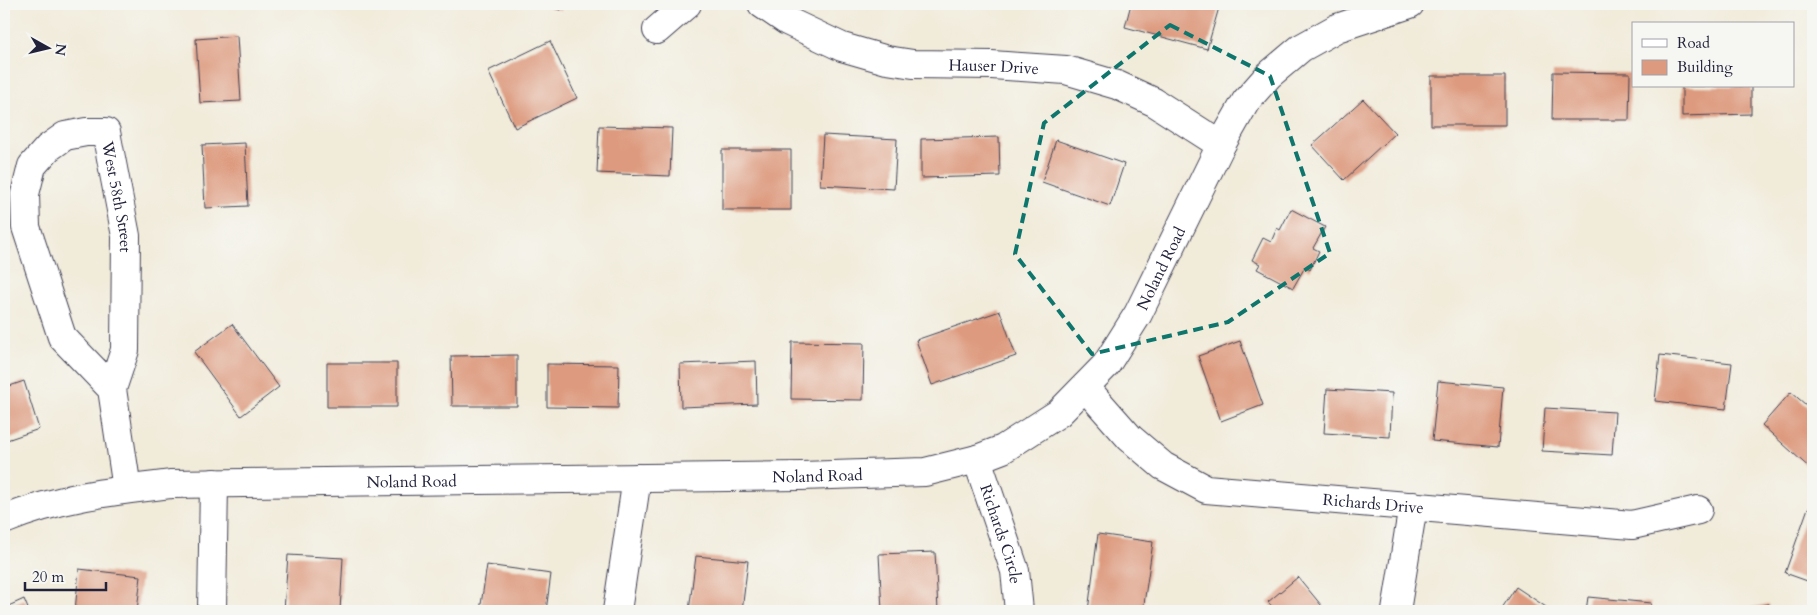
<svg xmlns="http://www.w3.org/2000/svg" width="1817" height="615" font-family="Cardo,serif">
<rect width="100%" height="100%" fill="#f6f6f2"/>
<filter id="ink" filterUnits="userSpaceOnUse"><feTurbulence type="fractalNoise" baseFrequency=".02" numOctaves="2"/><feDisplacementMap in="SourceGraphic" scale="10" xChannelSelector="R" yChannelSelector="G"/><feConvolveMatrix kernelMatrix="1 2 1 2 8 2 1 2 1" color-interpolation-filters="sRGB"/></filter>
<filter id="wash" filterUnits="userSpaceOnUse"><feTurbulence type="fractalNoise" baseFrequency=".0096" numOctaves="4" result="noise"/><feDisplacementMap in="SourceGraphic" scale="20" xChannelSelector="R" yChannelSelector="G"/><feGaussianBlur stdDeviation="1.12" result="paint"/><feColorMatrix in="noise" values="0 0 0 0 0 0 0 0 0 0 0 0 0 0 0 0 0 1.4 0 .05"/><feComposite in="paint" operator="in"/></filter>
<g filter="url(#wash)">
<rect width="100%" height="100%" fill="#f1ebda"/>
<g id="blocks">
<path fill="#dd9a7e" d="M538,4H562L561,10Z
M1131,4H1220L1207,49L1125,27Z
M237,36L241,101L200,103L196,39Z
M550,41L577,98L515,128L488,71Z
M1553,72L1630,73L1629,120H1552Z
M1431,76H1505V125H1431Z
M1682,86H1751V114L1682,116Z
M1363,99L1395,133L1344,180L1312,145Z
M599,126L672,128L670,176L597,173Z
M823,135L897,139L894,189L820,185Z
M999,137L1000,176L921,178V139Z
M1056,140L1124,164L1110,206L1042,182Z
M245,143L248,206L205,208L202,145Z
M722,150H791V210H722Z
M1291,209L1325,227L1313,248L1319,251L1310,270L1305,267L1293,288L1257,269L1260,264L1252,260L1263,238L1271,242L1277,228L1280,230Z
M1000,311L1016,356L932,385L916,340Z
M232,324L279,387L241,416L194,352Z
M1240,341L1263,405L1221,421L1198,356Z
M792,342L864,343L863,400L791,399Z
M517,355V406H452L451,356Z
M1660,355L1732,363L1726,409L1655,401Z
M756,361L757,404L681,407L680,364Z
M327,363H397V407H327Z
M547,364L619,365L618,408L547,407Z
M24,381L39,429L4,441V388Z
M1438,381L1503,387L1498,447L1432,441Z
M1327,389L1392,393L1390,437L1324,433Z
M1791,392L1813,411V471L1762,425Z
M1545,408L1615,412L1612,455L1542,451Z
M1808,508L1813,510V583L1785,573Z
M1098,534L1153,542L1143,611H1088Z
M935,552L938,611H882L879,554Z
M288,555L343,558L340,611H284Z
M696,556L748,561L742,611H689Z
M487,565L551,574L546,611H480Z
M79,569L141,576L137,611H75Z
M1298,577L1326,611H1276L1268,602Z
M1516,587L1552,611H1500Z
M1588,597L1651,603L1650,611H1586Z
M24,599L29,611H4V608Z
M1769,604L1770,611H1739V610Z"/>
</g>
</g>
<g filter="url(#ink)">
<use href="#blocks" fill-opacity="0" stroke="#414053" stroke-width="1"/>
<g fill="none" stroke-linecap="round" stroke-linejoin="round">
<defs>
<g id="minor">
<path id="s1" d="M762,4L787,21L842,47L887,60L913,64L992,65L1066,70L1117,85L1154,102L1221,145"/>
<path d="M657,30L687,4"/>
<path id="s2" d="M1085,387L1130,438L1163,466L1206,489L1632,525L1698,510"/>
<path id="s3" d="M112,389L62,337L26,227L25,194L32,166L48,148L65,136L86,132H106L126,236L125,350L112,389L127,489"/>
<path id="s4" d="M977,459L1015,571L1019,611"/>
<path id="s5" d="M4,520C59,497 112,491 171,484L801,476L925,472L977,459L1003,449L1059,413L1106,365L1138,314L1221,145L1246,101L1269,75L1301,48L1337,28L1410,4"/>
<path d="M212,611L214,483"/>
<path d="M617,611L637,478"/>
<path d="M1396,611L1413,506"/>
</g>
</defs>
<use href="#minor" stroke="#414053" stroke-width="30"/>
<use href="#minor" stroke="#fff" stroke-width="28"/>
</g>
</g>
<path fill="none" stroke="#0f766e" stroke-width="4" stroke-dasharray="10 6" stroke-linejoin="round" d="M1170,25L1270,76L1330,253L1228,322L1092,354L1015,254L1044,123Z"/>
<g text-anchor="middle" stroke-width="4" stroke-linejoin="round" paint-order="stroke">
<g font-size="16" fill="#22223b" stroke="#f6f6f2">
<text dy="6" stroke="none"><textPath href="#s1" startOffset="245">Hauser Drive</textPath></text>
<text dy="6" stroke="none"><textPath href="#s3" startOffset="402">West 58th Street</textPath></text>
<text dy="6" stroke="none"><textPath href="#s5" startOffset="1252">Noland Road</textPath></text>
<text dy="6" stroke="none"><textPath href="#s5" startOffset="818">Noland Road</textPath></text>
<text dy="6" stroke="none"><textPath href="#s5" startOffset="412">Noland Road</textPath></text>
<text dy="6" stroke="none"><textPath href="#s2" startOffset="328">Richards Drive</textPath></text>
<text dy="6" stroke="none"><textPath href="#s4" startOffset="79">Richards Circle</textPath></text>
</g>
</g>
<rect width="1817" height="615" fill="none" stroke="#f6f6f2" stroke-width="20"/>
<rect x="1632" y="22" width="162" height="65" fill="#f6f6f2" stroke="#a1a1a9"/>
<rect x="1642" y="39" width="25" height="8" fill="#ffffff" stroke="#a1a1a9"/>
<text x="1677" y="48" font-size="15" fill="#22223b">Road</text>
<rect x="1642" y="60" width="25" height="15" fill="#dd9a7e" stroke="#a1a1a9"/>
<text x="1677" y="72" font-size="15" fill="#22223b">Building</text>
<g transform="translate(48 48) rotate(98)" stroke="#f6f6f2" stroke-width="4" paint-order="stroke">
<path d="M0-4L9 19L0 12L-9 19Z" fill="#22223b"/>
<text y="-8" font-size="14" font-weight="bold" text-anchor="middle" fill="#22223b">N</text>
</g>
<path d="M25 582v8h81v-8" fill="none" stroke="#22223b" stroke-width="2.5"/>
<text x="32" y="582" font-size="15" fill="#22223b" stroke="#f6f6f2" stroke-width="4" paint-order="stroke">20 m</text>
</svg>
